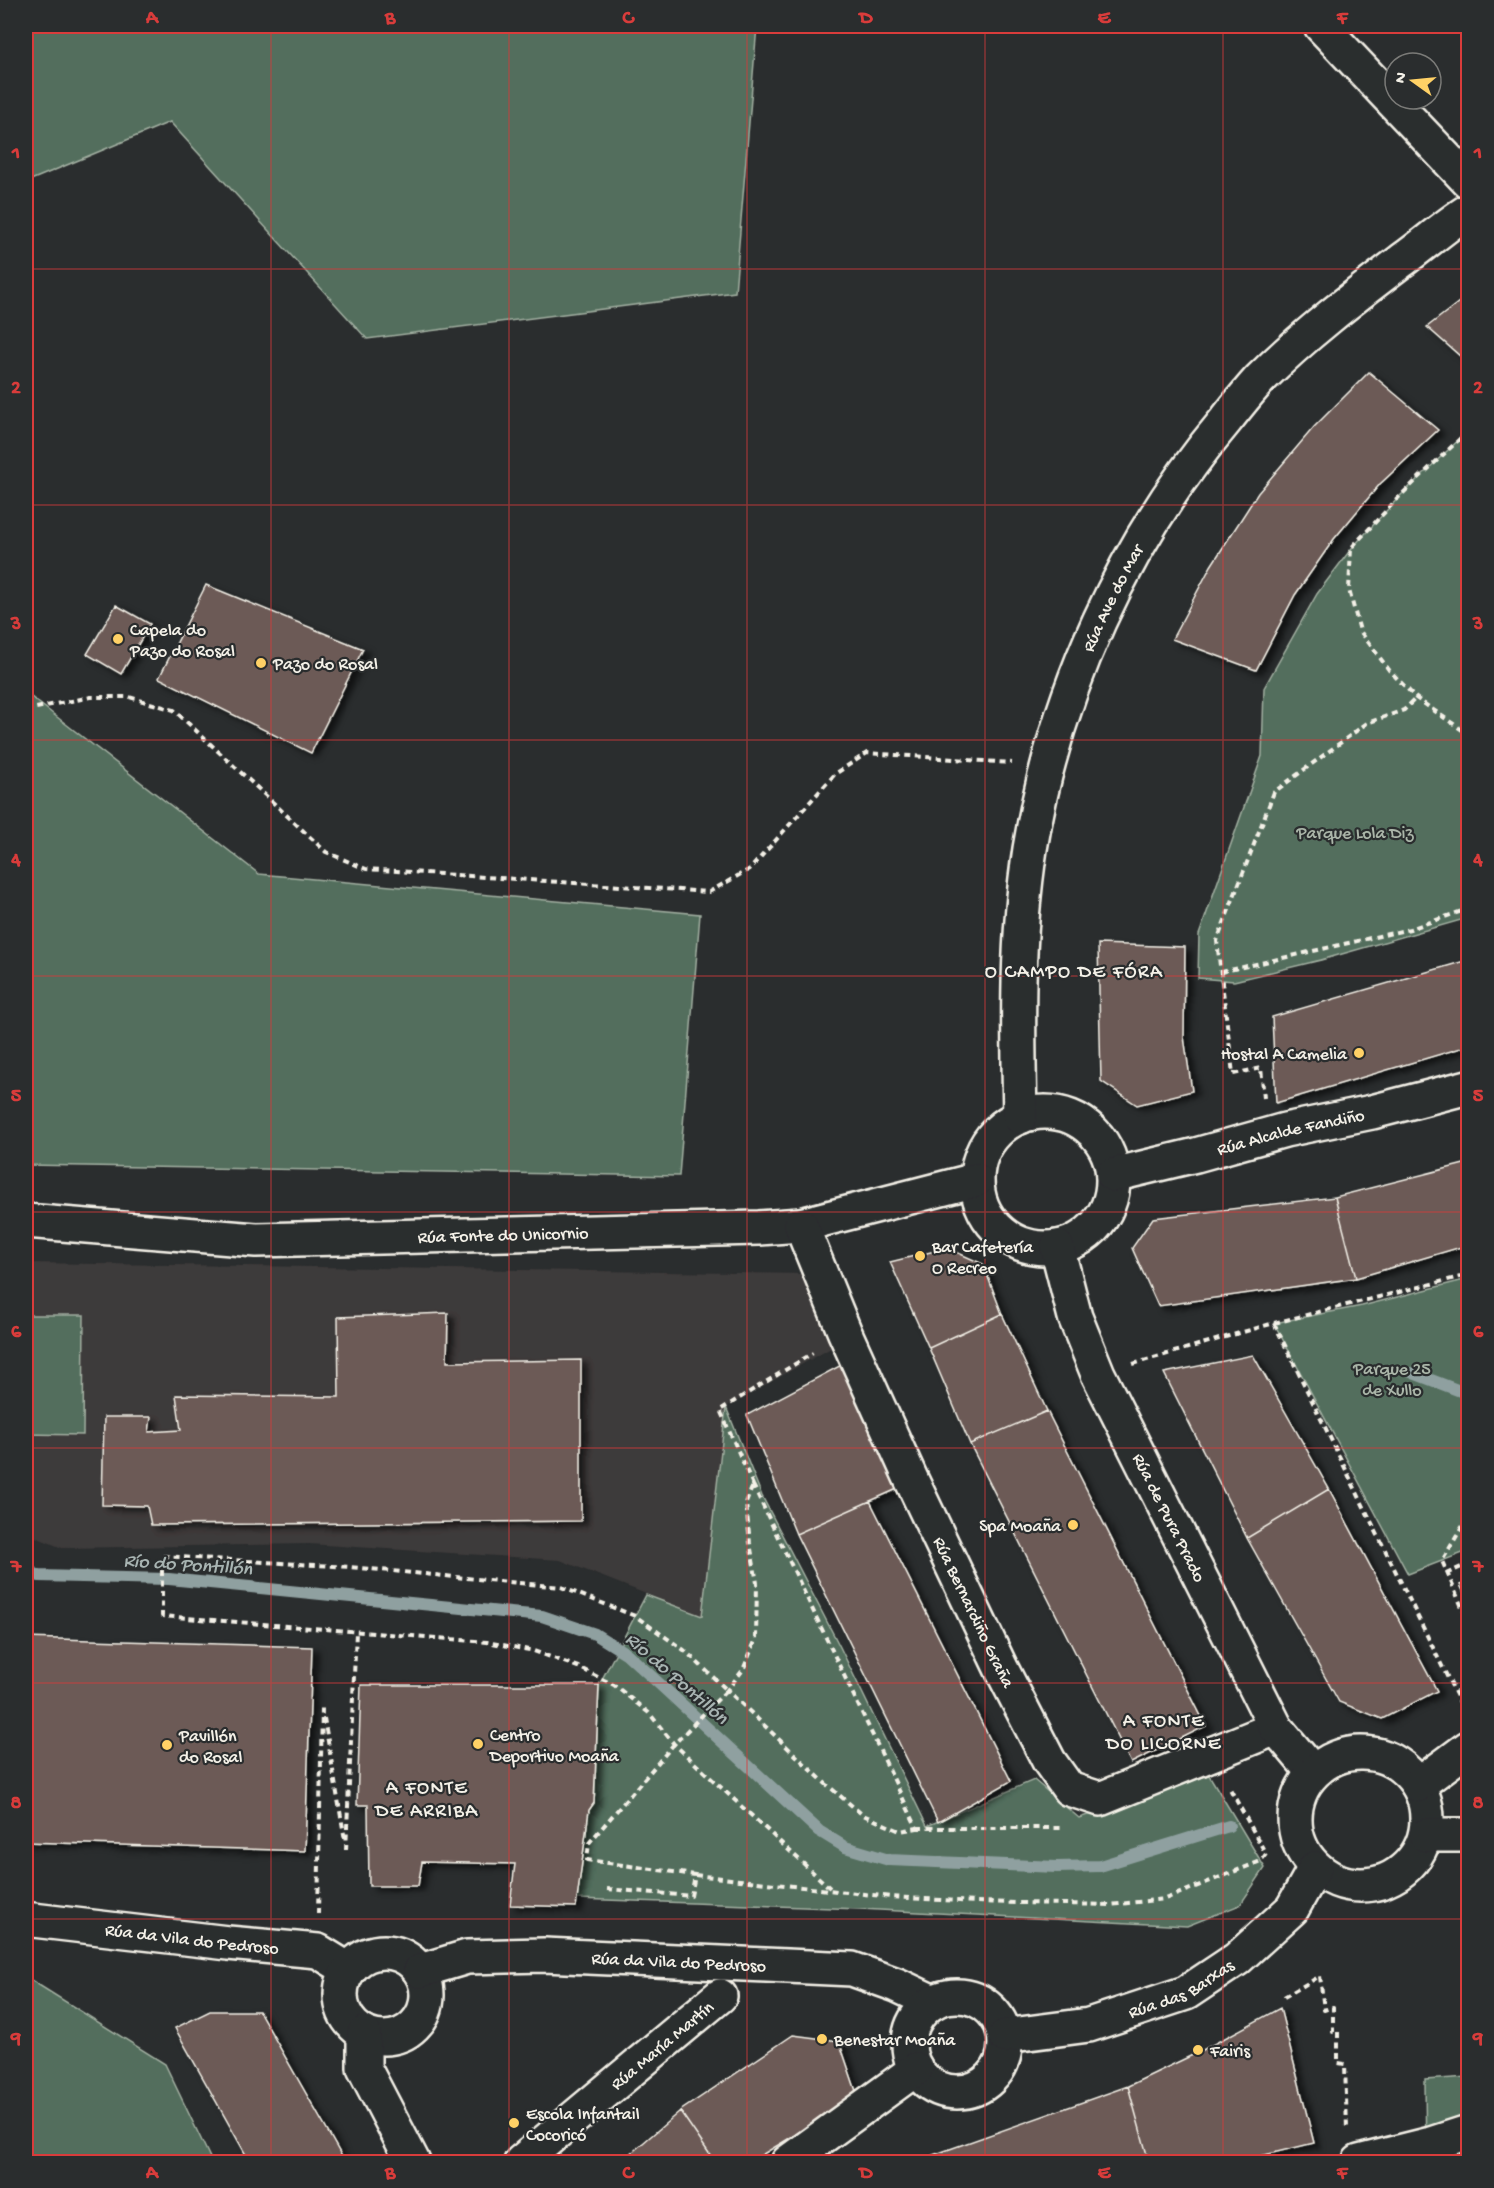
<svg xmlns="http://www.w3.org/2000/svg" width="1494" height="2188" font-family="'Gochi Hand',sans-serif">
<defs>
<filter id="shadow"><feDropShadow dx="6" dy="4" stdDeviation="3" flood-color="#0009"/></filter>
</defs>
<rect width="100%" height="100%" fill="#2a2d2e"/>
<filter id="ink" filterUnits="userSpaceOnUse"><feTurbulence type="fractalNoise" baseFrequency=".0167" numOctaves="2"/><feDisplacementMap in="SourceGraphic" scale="12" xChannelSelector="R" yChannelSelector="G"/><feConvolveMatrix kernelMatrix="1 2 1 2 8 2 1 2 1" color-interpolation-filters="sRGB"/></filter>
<g filter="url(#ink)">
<path fill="#3e3a3a" d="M26,1263L808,1274L840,1343L726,1407L702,1616L560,1560L309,1544L62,1548L26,1533Z"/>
<path fill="#526e5d" stroke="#a3b0a2" stroke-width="1.5" d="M26,26H757L735,292L367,339L170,122L26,182Z
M1468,431V918L1321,960L1234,981L1198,978L1199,935L1262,756L1264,688L1317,594L1351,549L1400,496Z
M26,693L259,874L700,914L679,1176L26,1165Z
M1468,1279V1551L1408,1574L1274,1323L1362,1306Z
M26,1315H84L83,1435L26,1434Z
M726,1407L762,1496L840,1647L927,1826L1034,1780L1079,1818L1209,1775L1265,1868L1240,1905L1187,1926L860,1909L577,1899L589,1810L594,1803L599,1685L646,1595L702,1616Z
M26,1977L165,2064L212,2162H26Z
M1468,2077V2162H1426L1425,2080Z"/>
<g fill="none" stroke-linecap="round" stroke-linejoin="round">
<path stroke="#8fa0a0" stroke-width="12" d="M1413,1373L1468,1394
M26,1569L39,1576L169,1579L542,1616L595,1634L627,1654L819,1831L845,1847L889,1860L1057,1867L1100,1866L1229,1826"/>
</g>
<path fill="#6c5a56" stroke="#f4f1e8" stroke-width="1.5" filter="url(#shadow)" d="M1468,295V363L1427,327Z
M1369,372L1438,430L1380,484L1334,539L1295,595L1256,670L1172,639L1211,566L1258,493L1314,427Z
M206,585L363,649L311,753L159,678Z
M116,605L150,624L121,674L87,654Z
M1098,944L1185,947L1184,1037L1192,1091L1137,1105L1101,1081Z
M1468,960V1046L1276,1103L1272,1017Z
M1468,1163V1245L1356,1278L1335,1197Z
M1335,1197L1356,1278L1158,1306L1132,1248L1153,1218Z
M947,1248L983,1264L1002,1314L929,1348L890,1262Z
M448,1313L447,1362L581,1360V1521L151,1525L147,1506L102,1505L104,1417H151L149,1432L181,1430L176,1395L339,1397L338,1317Z
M1002,1314L1047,1411L970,1444L929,1348Z
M1253,1355L1329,1489L1247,1538L1164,1373Z
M849,1361L904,1486L796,1534L747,1415Z
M1047,1411L1206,1726L1131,1763L970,1444Z
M1329,1489L1437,1691L1382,1719L1339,1702L1247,1538Z
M870,1501L1011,1781L938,1822L796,1534Z
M1468,1582V1601L1460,1585Z
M26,1638L312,1647L305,1851L26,1842Z
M361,1685H599L594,1803L589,1810L576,1907L510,1905L515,1864L422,1862L418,1886H369L368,1805H357Z
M1464,1876H1468V1923Z
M1280,2008L1314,2143L1236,2162H1149L1128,2086L1201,2051Z
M210,2011H259L345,2162H250L175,2028Z
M793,2035L839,2041L858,2097L750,2162H715L680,2111Z
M1128,2086L1149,2162H936L933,2155Z
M680,2111L715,2162H621Z
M933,2155L936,2162H917Z"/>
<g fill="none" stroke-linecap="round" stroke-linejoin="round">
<defs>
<g id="minor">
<path d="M1321,26L1468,181"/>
<circle cx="1045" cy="1180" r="68"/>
<path id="s1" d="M1020,1117C1018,1026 1016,939 1030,849C1055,693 1124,541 1226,420C1237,406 1248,392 1260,379C1305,334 1354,297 1404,259C1426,243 1446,225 1468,211"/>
<path id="s2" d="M1113,1175L1196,1155L1285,1130L1372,1112L1468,1087"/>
<path id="s3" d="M26,1221L256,1240L759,1228L801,1225L976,1180"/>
<path id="s4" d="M801,1225L845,1333L911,1479L1001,1668L1049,1761L1069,1789L1100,1799L1276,1728"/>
<path id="s5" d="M1057,1247L1075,1317L1098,1374L1276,1728L1313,1772"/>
<circle cx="1361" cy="1819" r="66"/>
<path d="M1418,1785L1468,1748"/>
<path d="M1426,1835H1468"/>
<path id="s6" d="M33,1920L228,1943L318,1951L349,1970"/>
<circle cx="384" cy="1995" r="43"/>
<path id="s7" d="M420,1971L467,1957L544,1955L852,1969L897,1985L933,2002"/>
<circle cx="957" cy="2044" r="48"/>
<path d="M364,2033V2068L413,2162"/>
<path id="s8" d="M1005,2036L1089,2025L1186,1993L1237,1959L1292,1909L1315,1868"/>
<path id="s9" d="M521,2162L720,1996"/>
<path d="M788,2162L916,2069"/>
<path d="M1359,2162L1431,2144L1468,2132"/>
</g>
</defs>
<use href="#minor" stroke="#f4f1e8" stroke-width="38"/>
<path stroke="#f4f1e8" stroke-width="4" stroke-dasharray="6 4.5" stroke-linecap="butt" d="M1468,431L1400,496L1351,548L1349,590L1360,631L1389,670L1416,698L1468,734
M26,710L91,697H129L174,710L326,852L366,869L709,892L750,869L835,774L867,753L1012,763
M1221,972L1410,929L1468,909
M1264,1098L1261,1068L1233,1074L1217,941L1274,792L1367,723L1404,710L1416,698
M1274,1323L1465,1713
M1133,1364L1274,1323L1468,1275
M753,1485L917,1828L900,1831L863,1815L826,1784L727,1690L743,1670L756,1639L757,1583L750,1543L746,1503Z
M753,1485L720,1410L813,1353
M1468,1517L1442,1561L1468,1621
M1446,1574L1468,1564
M324,1718L345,1840
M917,1828H1064
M346,1850L356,1632
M695,1875L891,1897L975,1902L1110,1905L1165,1899L1261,1861L1266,1854L1229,1787
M607,1889L691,1896L695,1875L587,1860L589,1843L674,1744L727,1690L684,1650L635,1616L561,1587L350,1567L162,1556V1616L487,1642L534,1651L578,1667L614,1685L649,1713L674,1744L831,1889
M318,1914L322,1708
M1284,1997L1320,1976L1324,2010L1333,2007V2032H1338V2063L1345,2064L1347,2129"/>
<use href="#minor" stroke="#2a2d2e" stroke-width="33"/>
</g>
</g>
<path fill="none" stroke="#d93c3b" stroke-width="1.5" stroke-opacity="0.55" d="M271,26V2162M509,26V2162M747,26V2162M985,26V2162M1223,26V2162M26,269H1468M26,505H1468M26,740H1468M26,976H1468M26,1212H1468M26,1448H1468M26,1683H1468M26,1919H1468"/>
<g fill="#ffd166" stroke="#2a2d2e" stroke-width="2">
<circle cx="118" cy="639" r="6"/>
<circle cx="261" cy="663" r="6"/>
<circle cx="1359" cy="1053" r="6"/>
<circle cx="920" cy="1256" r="6"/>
<circle cx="1073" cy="1525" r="6"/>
<circle cx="478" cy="1744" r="6"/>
<circle cx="167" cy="1745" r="6"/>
<circle cx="822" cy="2039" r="6"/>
<circle cx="1198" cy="2050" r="6"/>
<circle cx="514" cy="2123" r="6"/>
</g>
<g text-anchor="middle" stroke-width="4.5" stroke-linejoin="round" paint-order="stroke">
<g font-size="18" fill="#f4f1e8" stroke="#2a2d2e">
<text dy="6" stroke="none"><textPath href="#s1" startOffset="534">Rúa Ave do Mar</textPath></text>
<text dy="6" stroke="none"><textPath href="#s2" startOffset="183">Rúa Alcalde Fandiño</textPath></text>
<text dy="6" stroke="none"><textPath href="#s3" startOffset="478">Rúa Fonte do Unicornio</textPath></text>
<text dy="6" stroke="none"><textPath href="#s5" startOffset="294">Rúa de Pura Prado</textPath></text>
<text dy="6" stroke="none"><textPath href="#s4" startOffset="424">Rúa Bernardiño Graña</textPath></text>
<text dy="6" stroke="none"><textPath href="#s6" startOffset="160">Rúa da Vila do Pedroso</textPath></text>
<text dy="6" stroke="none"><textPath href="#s7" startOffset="261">Rúa da Vila do Pedroso</textPath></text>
<text dy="6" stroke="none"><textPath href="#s8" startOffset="184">Rúa das Barxas</textPath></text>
<text dy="6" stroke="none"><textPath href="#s9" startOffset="183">Rúa María Martín</textPath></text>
</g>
<g font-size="18" fill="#f4f1e8" stroke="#2a2d2e" text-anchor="start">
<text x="130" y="635">Capela do<tspan x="130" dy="21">Pazo do Rosal</tspan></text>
<text x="273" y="669">Pazo do Rosal</text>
<text x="1347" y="1059" text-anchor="end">Hostal A Camelia</text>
<text x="932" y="1252">Bar Cafetería<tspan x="932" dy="21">O Recreo</tspan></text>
<text x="1061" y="1531" text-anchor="end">Spa Moaña</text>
<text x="490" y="1740">Centro<tspan x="490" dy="21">Deportivo Moaña</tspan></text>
<text x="179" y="1741">Pavillón<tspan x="179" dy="21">do Rosal</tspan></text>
<text x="834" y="2045">Benestar Moaña</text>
<text x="1210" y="2056">Fairis</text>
<text x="526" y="2119">Escola Infantail<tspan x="526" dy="21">Cocoricó</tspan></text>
</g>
<g font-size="18" fill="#abb6a9" stroke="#2a2d2e">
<text x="1355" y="838">Parque Lola Diz</text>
<text x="1392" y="1374">Parque 25<tspan x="1392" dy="21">de Xullo</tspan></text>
</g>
<g font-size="20" letter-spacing="1.5" fill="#f4f1e8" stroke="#2a2d2e">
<text x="1074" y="977">O CAMPO DE FÓRA</text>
<text x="1164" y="1726">A FONTE<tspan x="1164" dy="23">DO LICORNE</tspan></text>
<text x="427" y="1793">A FONTE<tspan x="427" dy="23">DE ARRIBA</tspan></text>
</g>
<g font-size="20" font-style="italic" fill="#a8b4b2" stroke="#2a2d2e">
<text transform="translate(188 1563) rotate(4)" y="7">Río do Pontillón</text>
<text transform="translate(678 1677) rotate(41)" y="7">Río do Pontillón</text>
</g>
</g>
<rect width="1494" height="2188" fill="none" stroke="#2a2d2e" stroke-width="66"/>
<g transform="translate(1413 81) rotate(285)"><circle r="28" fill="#2a2d2e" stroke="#7b7b78" stroke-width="1.5"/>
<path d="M0-4.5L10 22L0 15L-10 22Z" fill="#ffd166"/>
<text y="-9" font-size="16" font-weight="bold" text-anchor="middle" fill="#f4f1e8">N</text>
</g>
<rect x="33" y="33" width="1428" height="2122" fill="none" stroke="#d93c3b" stroke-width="2"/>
<g font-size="20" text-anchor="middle" font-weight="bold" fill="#d93c3b">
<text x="152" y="23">A</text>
<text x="390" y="23">B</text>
<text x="628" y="23">C</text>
<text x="866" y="23">D</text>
<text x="1104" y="23">E</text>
<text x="1342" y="23">F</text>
<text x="16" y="158">1</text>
<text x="1478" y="158">1</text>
<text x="16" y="393">2</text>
<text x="1478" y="393">2</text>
<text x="16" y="629">3</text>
<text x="1478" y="629">3</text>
<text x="16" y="865">4</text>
<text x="1478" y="865">4</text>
<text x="16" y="1101">5</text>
<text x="1478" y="1101">5</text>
<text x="16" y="1337">6</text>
<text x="1478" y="1337">6</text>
<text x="16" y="1572">7</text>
<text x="1478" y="1572">7</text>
<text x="16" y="1808">8</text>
<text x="1478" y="1808">8</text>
<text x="16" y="2044">9</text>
<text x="1478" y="2044">9</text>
<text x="152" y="2178">A</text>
<text x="390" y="2178">B</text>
<text x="628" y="2178">C</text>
<text x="866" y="2178">D</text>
<text x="1104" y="2178">E</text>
<text x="1342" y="2178">F</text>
</g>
</svg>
